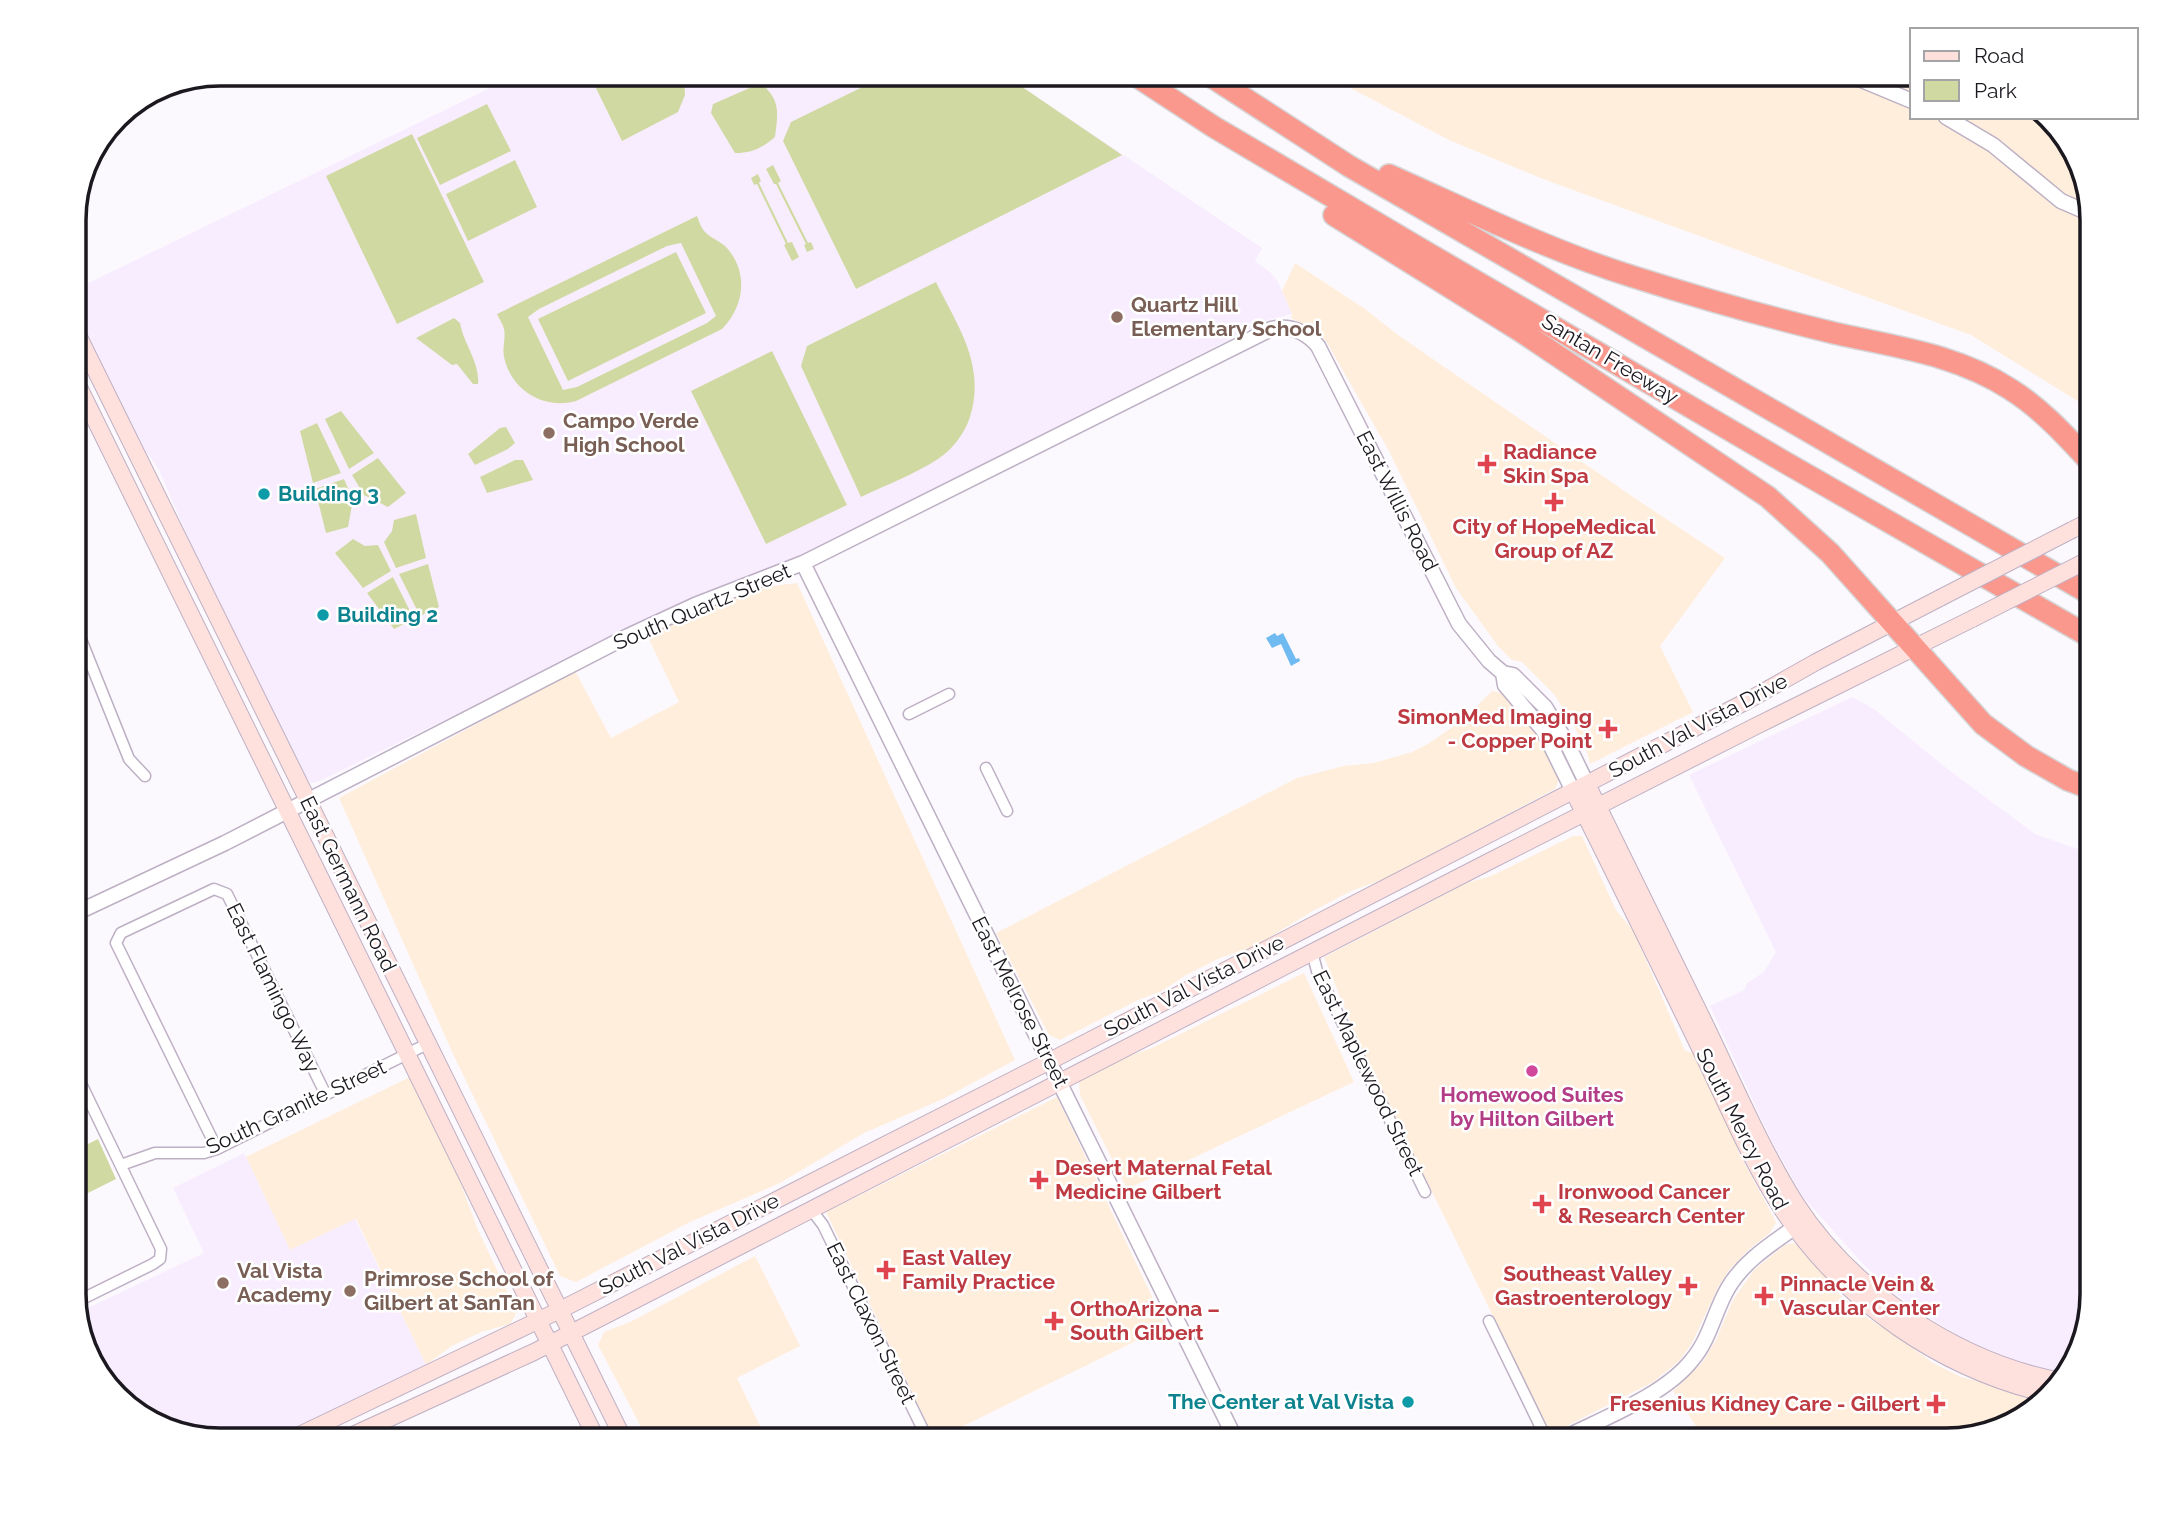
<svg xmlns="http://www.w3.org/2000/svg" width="2166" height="1514" font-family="Raleway,sans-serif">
<rect width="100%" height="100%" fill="#fcf9fe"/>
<path fill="#feeedb" d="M1324,74H1912V117H2045L2073,147L2092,220V410L1971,335L1543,179L1449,140Z
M1295,263L1365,309L1398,335L1636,499L1725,558L1660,646L1693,712L1590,764L1588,755L1576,730L1554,694L1522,662L1512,660L1498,646L1456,588L1389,451L1326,341L1313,329L1291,318L1292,314L1282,291Z
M797,583L1015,1060L943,1099L864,1133L780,1183L690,1222L576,1282L560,1276L454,1056L339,798L575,671L611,738L679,702L647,635L671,623L765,587Z
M1492,691L1502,693L1533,729L1557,774L1558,782L1555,789L1384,879L1351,891L1311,912L1255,946L1220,958L1186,975L1162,991L1138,1000L1060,1040L1049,1035L996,933L1297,778L1344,766L1374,763L1412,752L1428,744L1463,720Z
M1573,836H1582L1616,910L1634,932L1685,1051L1694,1053L1728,1120L1739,1153L1776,1222L1770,1233L1749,1249L1729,1270L1719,1285L1692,1343L1679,1361L1653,1382L1551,1434L1359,1043L1324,957L1469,882L1489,877Z
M1304,973L1354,1082L1127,1189L1080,1095L1079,1083L1082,1079L1120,1059L1152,1048Z
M410,1077L455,1168L478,1230L517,1312L510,1324L481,1332L450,1347L426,1365L356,1219L290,1250L246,1157Z
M1057,1097L1166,1326L935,1440L826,1212Z
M1794,1243L1801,1246L1840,1295L1864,1316L1892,1333L1933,1363L1961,1377L2001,1387L2036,1403L2011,1425L1946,1440H1705L1673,1391L1702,1363L1716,1340L1733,1300L1755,1269L1785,1245Z
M755,1256L800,1346L737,1378L761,1428L735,1440H648L598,1345L604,1332L630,1322Z"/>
<path fill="#f8edfe" d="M519,74H1003L1262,248L1255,261L1271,273L1278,282L1292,314L1268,320L813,550L700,595L322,780L312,783L305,776L197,558L159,470L140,442L74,307V290Z
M1852,697L1874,709L1945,767L2035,834L2092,854V1294L2068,1375L2029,1366L1967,1341L1909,1305L1865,1266L1802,1196L1769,1136L1710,1006L1744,990L1747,983L1764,972L1776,952L1689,775Z
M244,1153L290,1250L355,1219L426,1365L298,1427L257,1440H220L138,1416L108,1384L81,1327L77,1313L204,1253L173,1188Z"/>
<path fill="#d1d9a3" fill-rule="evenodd" d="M589,74H684L685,95L678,112L622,141Z
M889,74H1003L1122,155L856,289L783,141L791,122Z
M761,83C781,101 778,112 775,137C762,148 752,153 735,153L711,113L713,104Z
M487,104L511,151L440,185L417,138Z
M412,134L484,282L397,324L326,176Z
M515,160L537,207L468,241L446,194Z
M773,165L781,181L778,183L808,243L811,242L814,249L807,252L804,245L806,244L776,184H774L766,169Z
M758,174L761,181L759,183L788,243L792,242L799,257L792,261L784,245L786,244L757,184L754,185L751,178Z
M697,216C699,221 701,228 705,232C710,238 721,241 727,248C749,273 744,307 722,329L576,401C543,410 511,390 504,357C502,348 506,337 504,329C503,324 499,319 497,314ZM681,243L716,316L707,323L577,387L563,390L528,317L539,309L667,246Z
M676,252L706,313L568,381L538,319Z
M936,282C958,327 986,365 970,417C965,433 952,450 938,459C915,474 886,485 861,497L801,366L807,346Z
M454,318L460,323C464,345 480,362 478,384H473L457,364L452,365L416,338Z
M772,351L847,505L766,544L691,391Z
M341,411L374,453L349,469L325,419Z
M317,423L341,473L313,483L300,431Z
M506,427L515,443L508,449L475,465L468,454L500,428Z
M378,458L406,493L388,507L364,495L352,475Z
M515,460H523L533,480L487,493L480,477Z
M344,479L353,500L348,527L326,533L315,489Z
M416,514L426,558L396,568L384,542L392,531L394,520Z
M353,539L365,546L378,545L391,571L363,588L335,553Z
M428,564L439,607L420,616L399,574Z
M393,577L414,619L394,629L367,593Z
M98,1139L116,1179L74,1200V1151Z"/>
<path fill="#70baf2" d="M1275,633L1277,636L1283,633L1296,659L1299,658L1300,661L1291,666L1281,644L1272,648L1266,638Z"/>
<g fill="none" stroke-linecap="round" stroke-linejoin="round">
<defs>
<path id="minor" d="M74,622L129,759L145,776
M909,714L949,694
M986,768L1007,811
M1312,952L1317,971L1425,1192
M74,1069L161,1249L160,1259L153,1264L74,1303
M217,1149L116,943L121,933L214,889L227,894L326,1095
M121,1165L155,1153H204L217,1149L427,1044
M810,1208L823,1225L928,1440
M1489,1321L1547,1440"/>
<path id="tertiary" d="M1847,74L1912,101
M1946,117L1993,145L2061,201L2091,214
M803,563L1236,1440
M1503,673L1505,685L1543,730L1573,791
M74,914L225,843L628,636L695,605L803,563L1271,329C1290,325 1306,332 1318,346L1459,624L1489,661L1503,673L1513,675L1545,707L1567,743L1587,784
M1560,1440C1601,1419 1664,1396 1692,1360C1710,1339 1714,1312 1728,1288C1744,1261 1770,1245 1795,1227"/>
<path id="secondary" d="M74,327L624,1440
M74,377L597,1440
M2072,530L2092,520
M1587,784C1626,863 1665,942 1704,1022C1733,1082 1760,1146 1795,1202C1852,1291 1958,1362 2061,1381
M1573,791C1615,874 1656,958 1697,1042C1725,1099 1749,1159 1784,1212C1845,1303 1940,1369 2047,1394
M289,1440L560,1310L1050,1061L1747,701L1816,662L1940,598
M342,1440L534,1352L1490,861L1754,727L1972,619"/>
<path id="motorway" d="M1133,74L1214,127L1419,248L1781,460L2092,638
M1207,74L1349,166L2092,595
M1389,175C1470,211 1550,251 1634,277C1700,298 1767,317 1834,333C1895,347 1956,354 2010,389C2042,409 2067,437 2092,464
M1334,215L1519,330L1768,497L1830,553L1983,724L2026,756L2068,780L2092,789"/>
</defs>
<use href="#minor" stroke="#bdb0c4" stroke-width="13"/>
<use href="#tertiary" stroke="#bdb0c4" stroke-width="17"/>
<use href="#secondary" stroke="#bdb0c4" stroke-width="18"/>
<use href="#motorway" stroke="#d6d5d7" stroke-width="24"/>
<use href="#minor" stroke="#fff" stroke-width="10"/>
<use href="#tertiary" stroke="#fff" stroke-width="14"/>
<use href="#secondary" stroke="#fee0dd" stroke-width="16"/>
<use href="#motorway" stroke="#fa988e" stroke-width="21"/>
<defs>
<path id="secondary-bridge" d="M1940,598L2072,530
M1972,619L2092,558"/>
</defs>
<use href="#secondary-bridge" stroke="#bdb0c4" stroke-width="18" stroke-linecap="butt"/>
<use href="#secondary-bridge" stroke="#fee0dd" stroke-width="16"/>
</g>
<g fill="#8d6e63" stroke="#fff" stroke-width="2.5">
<circle cx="1117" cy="317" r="7"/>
<circle cx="549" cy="433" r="7"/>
<circle cx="223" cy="1283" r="7"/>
<circle cx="350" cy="1291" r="7"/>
</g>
<g fill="#e0444e" stroke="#fff" stroke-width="2.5">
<path d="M1483.5 453.5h7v7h7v7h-7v7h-7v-7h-7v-7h7z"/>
<path d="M1550.5 491.5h7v7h7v7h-7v7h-7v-7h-7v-7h7z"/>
<path d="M1604.5 718.5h7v7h7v7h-7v7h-7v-7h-7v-7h7z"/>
<path d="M1035.5 1169.5h7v7h7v7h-7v7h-7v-7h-7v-7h7z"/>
<path d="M1538.5 1193.5h7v7h7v7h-7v7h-7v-7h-7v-7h7z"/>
<path d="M882.5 1259.5h7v7h7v7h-7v7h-7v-7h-7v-7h7z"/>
<path d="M1684.5 1275.5h7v7h7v7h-7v7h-7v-7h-7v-7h7z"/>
<path d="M1760.5 1285.5h7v7h7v7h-7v7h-7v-7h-7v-7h7z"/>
<path d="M1050.5 1310.5h7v7h7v7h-7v7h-7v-7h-7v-7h7z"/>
<path d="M1932.5 1393.5h7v7h7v7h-7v7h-7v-7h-7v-7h7z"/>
</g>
<g fill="#0f9aa8" stroke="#fff" stroke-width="2.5">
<circle cx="264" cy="494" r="7"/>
<circle cx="323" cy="615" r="7"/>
<circle cx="1408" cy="1402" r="7"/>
</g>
<circle fill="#d1479c" stroke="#fff" stroke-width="2.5" cx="1532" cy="1071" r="7"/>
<g text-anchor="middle" stroke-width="5" stroke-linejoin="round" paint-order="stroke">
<g font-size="21" font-weight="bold" fill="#785e54" stroke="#fff" text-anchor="start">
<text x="1131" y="312">Quartz Hill<tspan x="1131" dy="24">Elementary School</tspan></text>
<text x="563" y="428">Campo Verde<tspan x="563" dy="24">High School</tspan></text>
<text x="237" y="1278">Val Vista<tspan x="237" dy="24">Academy</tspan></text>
<text x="364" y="1286">Primrose School of<tspan x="364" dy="24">Gilbert at SanTan</tspan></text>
</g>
<g font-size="21" fill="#1c181f" stroke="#fff">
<text transform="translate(1610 359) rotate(31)" y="7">Santan Freeway</text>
<text transform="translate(1397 501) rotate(63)" y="7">East Willis Road</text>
<text transform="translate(702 607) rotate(-23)" y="7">South Quartz Street</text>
<text transform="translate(1698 726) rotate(-28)" y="7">South Val Vista Drive</text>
<text transform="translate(348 884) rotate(64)" y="7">East Germann Road</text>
<text transform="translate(1194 986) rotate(-27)" y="7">South Val Vista Drive</text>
<text transform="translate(273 988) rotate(64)" y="7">East Flamingo Way</text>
<text transform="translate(1020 1002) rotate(63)" y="7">East Melrose Street</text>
<text transform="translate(1368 1073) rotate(64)" y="7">East Maplewood Street</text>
<text transform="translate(296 1107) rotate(-25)" y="7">South Granite Street</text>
<text transform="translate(1742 1129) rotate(63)" y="7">South Mercy Road</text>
<text transform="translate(689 1244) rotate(-27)" y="7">South Val Vista Drive</text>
<text transform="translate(871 1323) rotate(64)" y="7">East Claxon Street</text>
</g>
<g font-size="21" font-weight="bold" fill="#be3a42" stroke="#fff" text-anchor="start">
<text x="1503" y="459">Radiance<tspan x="1503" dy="24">Skin Spa</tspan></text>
<text x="1554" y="534" text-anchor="middle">City of HopeMedical<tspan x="1554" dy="24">Group of AZ</tspan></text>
<text x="1592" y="724" text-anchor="end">SimonMed Imaging<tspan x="1592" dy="24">- Copper Point</tspan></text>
<text x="1055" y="1175">Desert Maternal Fetal<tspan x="1055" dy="24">Medicine Gilbert</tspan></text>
<text x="1558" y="1199">Ironwood Cancer<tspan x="1558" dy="24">&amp; Research Center</tspan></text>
<text x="902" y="1265">East Valley<tspan x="902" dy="24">Family Practice</tspan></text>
<text x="1672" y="1281" text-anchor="end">Southeast Valley<tspan x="1672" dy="24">Gastroenterology</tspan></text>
<text x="1780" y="1291">Pinnacle Vein &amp;<tspan x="1780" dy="24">Vascular Center</tspan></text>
<text x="1070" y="1316">OrthoArizona –<tspan x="1070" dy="24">South Gilbert</tspan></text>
<text x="1920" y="1411" text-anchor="end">Fresenius Kidney Care - Gilbert</text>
</g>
<g font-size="21" font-weight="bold" fill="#0d838f" stroke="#fff" text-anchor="start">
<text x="278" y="501">Building 3</text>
<text x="337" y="622">Building 2</text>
<text x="1394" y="1409" text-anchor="end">The Center at Val Vista</text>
</g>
<g font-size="21" font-weight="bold" fill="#b23c85" stroke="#fff">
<text x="1532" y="1102">Homewood Suites<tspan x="1532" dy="24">by Hilton Gilbert</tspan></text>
</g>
</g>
<path d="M0 0H2166V1514H0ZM220 86H1946A134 134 0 0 1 2080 220V1294A134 134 0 0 1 1946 1428H220A134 134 0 0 1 86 1294V220A134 134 0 0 1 220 86Z" fill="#fff" fill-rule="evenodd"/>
<path fill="none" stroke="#1c181f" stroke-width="3.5" d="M220 86H1946A134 134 0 0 1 2080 220V1294A134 134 0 0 1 1946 1428H220A134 134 0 0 1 86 1294V220A134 134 0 0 1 220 86Z"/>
<rect x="1910" y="28" width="228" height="91" fill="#ffffff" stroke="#a4a3a5" stroke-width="2"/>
<rect x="1924" y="51" width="35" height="10" fill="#fee0dd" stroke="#a4a3a5" stroke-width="2"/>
<text x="1974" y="63" font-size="21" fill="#1c181f">Road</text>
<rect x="1924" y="80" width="35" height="21" fill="#d1d9a3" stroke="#a4a3a5" stroke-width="2"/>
<text x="1974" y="98" font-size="21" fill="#1c181f">Park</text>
</svg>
